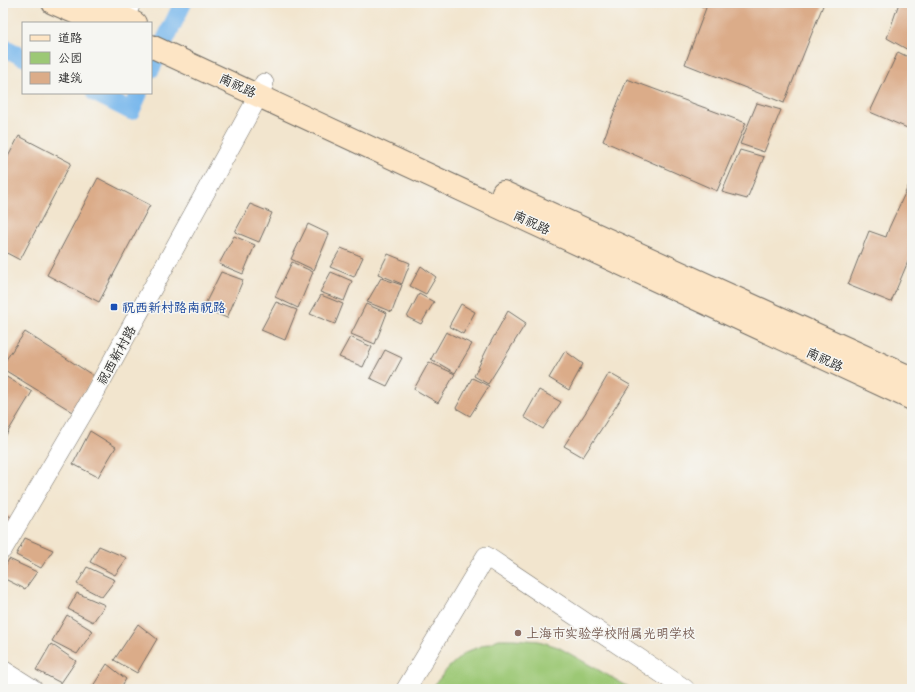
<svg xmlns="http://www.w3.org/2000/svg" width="915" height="692" font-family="Kalam,'LXGW WenKai TC',sans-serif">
<rect width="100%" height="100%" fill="#f6f6f2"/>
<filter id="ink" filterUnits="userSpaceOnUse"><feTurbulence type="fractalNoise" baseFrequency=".025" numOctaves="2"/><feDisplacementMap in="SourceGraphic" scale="8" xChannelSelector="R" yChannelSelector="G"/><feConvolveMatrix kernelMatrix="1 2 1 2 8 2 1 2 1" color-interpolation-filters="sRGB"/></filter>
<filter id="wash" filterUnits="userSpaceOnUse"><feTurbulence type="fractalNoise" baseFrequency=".012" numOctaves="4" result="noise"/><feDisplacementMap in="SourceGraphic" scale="16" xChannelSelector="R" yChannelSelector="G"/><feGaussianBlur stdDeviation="0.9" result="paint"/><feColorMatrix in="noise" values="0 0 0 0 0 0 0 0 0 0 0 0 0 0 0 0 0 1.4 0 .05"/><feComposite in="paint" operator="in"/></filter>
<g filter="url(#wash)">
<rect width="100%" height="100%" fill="#f2e5ce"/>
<path fill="#9cc875" stroke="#647a50" d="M499,639H514L539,641L558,647L632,689H431L449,667L466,652Z"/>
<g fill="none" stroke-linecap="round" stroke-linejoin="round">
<path stroke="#78b7ec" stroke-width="18" d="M3,47L23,57
M151,69L183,3
M95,93L131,111L139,93"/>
</g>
<g id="blocks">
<path fill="#dbac89" d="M694,3H824L784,103L685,64L706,8Z
M899,3H912V48L910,51L887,38Z
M898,52L912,59V130L870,112Z
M627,79L746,123L717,191L603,141Z
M757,103L781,110L764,152L740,144Z
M19,136L71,163L20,260L3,251V166Z
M740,150L764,157L747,199L722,192Z
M98,178L150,205L99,302L47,275Z
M912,178V252L891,302L848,285L869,231L886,237L889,228Z
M250,204L272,213L259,242L235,232Z
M308,224L329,234L314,270L291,259Z
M234,236L255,245L243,274L219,264Z
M341,248L363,257L354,277L330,267Z
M388,254L410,263L402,284L378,274Z
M292,262L313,272L298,308L275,297Z
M421,266L436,277L426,294L410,286Z
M221,272L243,280L227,318L203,308Z
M331,272L352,281L344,301L320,292Z
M381,278L402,285L392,312L367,302Z
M419,294L434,302L421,324L407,317Z
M321,295L343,304L335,324L310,314Z
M276,302L297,310L285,340L261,330Z
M366,304L387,313L375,344L351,334Z
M461,304L475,312L463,334L449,326Z
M508,311L526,323L488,384L474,376L488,347Z
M25,332L94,376L73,412L3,369V364Z
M446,332L472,344L455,373L431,359Z
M350,337L372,347L363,367L339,357Z
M385,350L402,358L387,386L370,378Z
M565,351L583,364L569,390L549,378Z
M429,362L455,374L438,403L414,389Z
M609,373L630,385L583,457L564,446L593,401Z
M3,375L32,392L3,440Z
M472,378L489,386L470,416L456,408Z
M539,390L561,402L543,429L524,417Z
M90,431L116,447L98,477L73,464Z
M3,512L14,519L3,537Z
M25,538L53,550L41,568L16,555Z
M99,546L127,558L115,575L90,562Z
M9,559L37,572L25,589L3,578V570Z
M87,567L115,580L102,597L77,584Z
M77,593L105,605L93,622L68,609Z
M67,615L93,631L77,654L52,641Z
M138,624L157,639L137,673L114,660Z
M51,644L76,661L61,683L36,670Z
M107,664L126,679L120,689H91Z"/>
</g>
</g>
<g filter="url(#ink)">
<use href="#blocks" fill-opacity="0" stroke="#716c64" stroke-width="1"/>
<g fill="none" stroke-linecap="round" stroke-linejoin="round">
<defs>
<path id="minor" d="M123,23L131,3
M3,549L93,396L259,95L264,83
M3,670L33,689
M406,689L486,556L685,689"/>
<path id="secondary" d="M53,3L99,23
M93,3L135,23
M151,46L912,399
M503,192L912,378"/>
</defs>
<use href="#minor" stroke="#716c64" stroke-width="20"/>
<use href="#secondary" stroke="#716c64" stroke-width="24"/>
<use href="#minor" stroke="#fff" stroke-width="19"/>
<use href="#secondary" stroke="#fde5c5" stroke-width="22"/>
</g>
</g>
<rect fill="#1a4fb4" stroke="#f6f6f2" stroke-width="1.5" x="110" y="303" width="8" height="8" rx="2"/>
<circle fill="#8d6e63" stroke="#f6f6f2" stroke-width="1.5" cx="518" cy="633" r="4"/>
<g text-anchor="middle" stroke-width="3" stroke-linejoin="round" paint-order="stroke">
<g font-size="13" fill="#2b2b2b" stroke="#f6f6f2">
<text transform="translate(238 85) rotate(25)" y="5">南祝路</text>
<text transform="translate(532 222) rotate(25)" y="5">南祝路</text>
<text transform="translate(116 355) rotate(-61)" y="5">祝西新村路</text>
<text transform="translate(825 359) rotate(25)" y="5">南祝路</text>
</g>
<g font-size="13" fill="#164399" stroke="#f6f6f2" text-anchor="start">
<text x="122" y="312">祝西新村路南祝路</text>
</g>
<g font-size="13" fill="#785e54" stroke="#f6f6f2" text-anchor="start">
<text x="526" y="638">上海市实验学校附属光明学校</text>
</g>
</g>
<rect width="915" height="692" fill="none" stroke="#f6f6f2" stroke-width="16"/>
<rect x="22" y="22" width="130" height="72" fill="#f6f6f2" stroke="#a5a5a2"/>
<rect x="30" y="35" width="20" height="6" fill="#fde5c5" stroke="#a5a5a2"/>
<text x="58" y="42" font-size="12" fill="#2b2b2b">道路</text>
<rect x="30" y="52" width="20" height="12" fill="#9cc875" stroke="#a5a5a2"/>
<text x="58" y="62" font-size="12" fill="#2b2b2b">公园</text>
<rect x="30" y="72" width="20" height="12" fill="#dbac89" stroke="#a5a5a2"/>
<text x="58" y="82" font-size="12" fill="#2b2b2b">建筑</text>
</svg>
